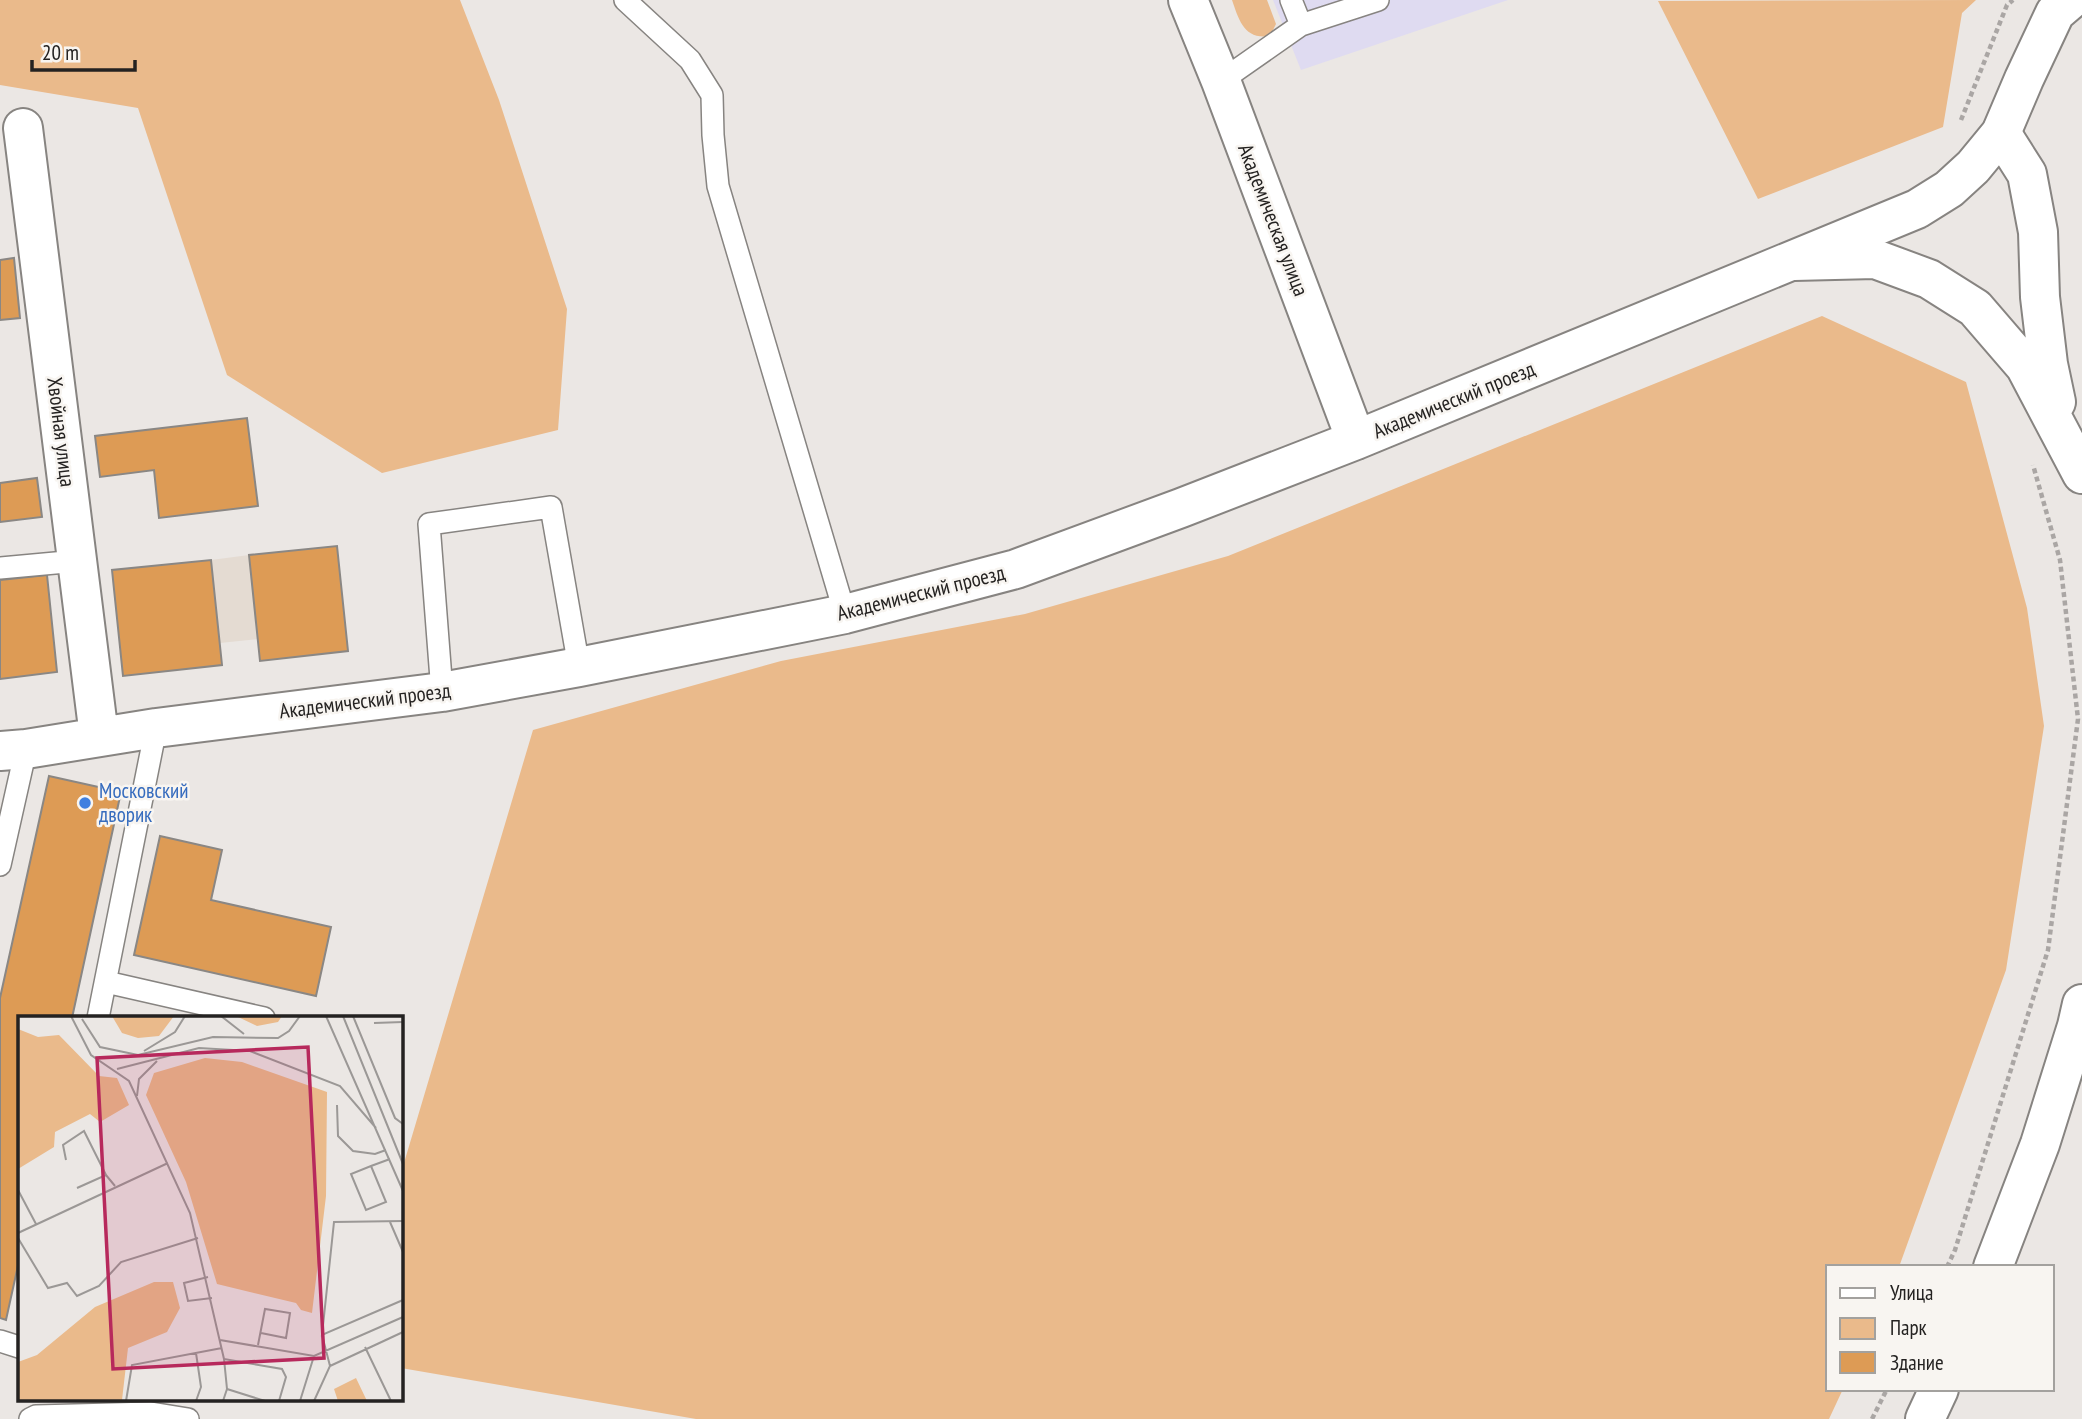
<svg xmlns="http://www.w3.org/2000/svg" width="2082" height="1419" font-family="'PT Sans Narrow',sans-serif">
<rect width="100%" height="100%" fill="#ebe7e4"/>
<path fill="#e4dbd2" d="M249,555L258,639L220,643L211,560Z"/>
<path fill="#dfdbf1" d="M1273,0H1508L1301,70Z"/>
<path fill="#eaba8b" d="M0,0H460L499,100L567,309L558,430L382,473L227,375L138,108L0,85Z
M1232,0H1267L1276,24L1270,36C1244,40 1239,20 1232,0Z
M1976,0L1962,13L1943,127L1758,199L1658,1Z
M1822,316L1966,382L2027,608L2044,726L2006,970L1899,1267H1828V1389H1843L1829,1419H696L401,1368V1173L533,730L781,661L1025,614L1228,556Z"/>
<path fill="#dd9b55" stroke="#8a8784" stroke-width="2" d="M14,258L20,318L0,320V260Z
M247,418L258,506L159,518L154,470L100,477L95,436Z
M37,478L42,517L0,522V483Z
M337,546L348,651L260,661L249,555Z
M211,560L222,665L123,676L112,570Z
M47,575L57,672L0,679V580Z
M49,776L121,792L72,1018H19V1261L6,1320L0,1318V998Z
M160,836L222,850L211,900L331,927L316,996L134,955Z"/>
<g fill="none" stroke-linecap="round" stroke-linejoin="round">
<defs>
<path id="lane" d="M625,0L690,60L712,95L713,135L718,186L845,614
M1301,25L1378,0
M1221,81L1301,25L1291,0
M0,568L77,561
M442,692L429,524L551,507L579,667
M0,865L26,749
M106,982L264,1018
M98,1018L156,728
M0,1341L19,1347
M30,1419L36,1416L151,1413
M153,1419L151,1413L188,1419"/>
<path id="street" d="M1188,0L1221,81L1356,440
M23,128L99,736
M0,751L26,749L156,728L442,692L579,667L845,614L1016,569L1181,508L1356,440L1917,209L1949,189L1973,167L2001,133L2024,79L2055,13L2070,0"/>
<path id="secondary" d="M2001,133L2027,174L2038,232L2040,297L2048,364L2056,402
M1794,261L1875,259L1929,279L1975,308L2025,366L2082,474
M1993,1267L2040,1144L2077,1026L2082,1004
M1925,1419L1939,1389"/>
</defs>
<use href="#lane" stroke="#878481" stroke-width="24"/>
<use href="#street" stroke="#878481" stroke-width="42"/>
<use href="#secondary" stroke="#878481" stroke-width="42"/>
<path stroke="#aaa6a4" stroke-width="4.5" stroke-dasharray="5 3.5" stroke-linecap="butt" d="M1961,120L2007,5L2013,0
M1947,1267L1955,1250L2048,950L2078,719L2060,560L2033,465
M1872,1419L1887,1389"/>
<use href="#lane" stroke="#fff" stroke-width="21"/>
<use href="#street" stroke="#fff" stroke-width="38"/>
<use href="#secondary" stroke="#fff" stroke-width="38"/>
</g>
<circle fill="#3f7fe0" stroke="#f8f5f1" stroke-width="2.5" cx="85" cy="803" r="7"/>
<g text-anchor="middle" stroke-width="5" stroke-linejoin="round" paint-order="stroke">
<g font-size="21" fill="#242221" stroke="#f8f5f1">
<text transform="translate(1273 220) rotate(69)" y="7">Академическая улица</text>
<text transform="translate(1454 400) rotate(-22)" y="7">Академический проезд</text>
<text transform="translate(61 432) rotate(83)" y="7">Хвойная улица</text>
<text transform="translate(921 593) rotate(-14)" y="7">Академический проезд</text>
<text transform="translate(365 701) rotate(-7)" y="7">Академический проезд</text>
</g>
<g font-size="21" fill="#366cbe" stroke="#f8f5f1" text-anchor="start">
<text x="99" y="798">Московский<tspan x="99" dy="24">дворик</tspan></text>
</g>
</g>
<g transform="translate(18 1016)">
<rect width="385" height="385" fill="#ebe7e4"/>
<path d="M94,0H156L141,20L120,22L104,17ZM218,0H264L260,6L239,10ZM0,13L20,21L41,19L81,60L99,62L111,89L82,106L72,98L37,116L36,131L0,153ZM187,42L224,46L309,76L308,180L294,297L283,294L278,287L199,268L168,166L128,79L136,57ZM136,266H155L162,292L149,316L110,332L104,384L0,385V346L19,339L77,291ZM338,362L349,385H320L316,373Z" fill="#eaba8b"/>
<path fill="none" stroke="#9b9896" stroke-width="2" d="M53,0L73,39L111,65L172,197L206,343L209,373L205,385M203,0L226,18M308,0L385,175M325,0L385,148M335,0L377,102L385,108M64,3L82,31L120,39L195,21L260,22L271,15L282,0M356,7L385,6M126,35L157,16L167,0M99,53L181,32L232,35L322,70L358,112M119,80L121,63L139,45M319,89L320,120L335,135L357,138L368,134M48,144L45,129L66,115L88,159M353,150L368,186L348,194L333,158L353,150L372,143M59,172L88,159L97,170M0,174L18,208M385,205L316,206L304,319L385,284M372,206L385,236M0,217L150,147M0,222L30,272L49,267L59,280L81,270L103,246L180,222M190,261L166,267L170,285L194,282M202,324L296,340L385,301M240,329L247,293L272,297L268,322L243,317M347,331L373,385M178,337L183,371L178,385M206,343L264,353L268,361L261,385M312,350L385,316M209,373L247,385M108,385L114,349L204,332M282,385L296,340M296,385L312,350L304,319"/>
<path fill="#b7295c" fill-opacity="0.15" stroke="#b7295c" stroke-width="3.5" d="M290,31L306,342L95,353L79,42Z"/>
<rect width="385" height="385" fill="none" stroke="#242221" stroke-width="3.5"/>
</g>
<rect x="1826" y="1265" width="228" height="126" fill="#f8f5f1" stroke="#a3a19e" stroke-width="2"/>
<rect x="1840" y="1288" width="35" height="10" fill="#ffffff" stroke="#a3a19e" stroke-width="2"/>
<text x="1890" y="1300" font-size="21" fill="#242221">Улица</text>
<rect x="1840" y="1318" width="35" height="21" fill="#eaba8b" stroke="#a3a19e" stroke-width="2"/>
<text x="1890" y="1335" font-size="21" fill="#242221">Парк</text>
<rect x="1840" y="1352" width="35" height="21" fill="#dd9b55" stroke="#a3a19e" stroke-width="2"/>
<text x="1890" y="1370" font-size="21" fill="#242221">Здание</text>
<path d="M32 60v10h103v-10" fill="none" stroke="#242221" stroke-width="3.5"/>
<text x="42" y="60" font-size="21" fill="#242221" stroke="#f8f5f1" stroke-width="5" paint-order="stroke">20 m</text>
</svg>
